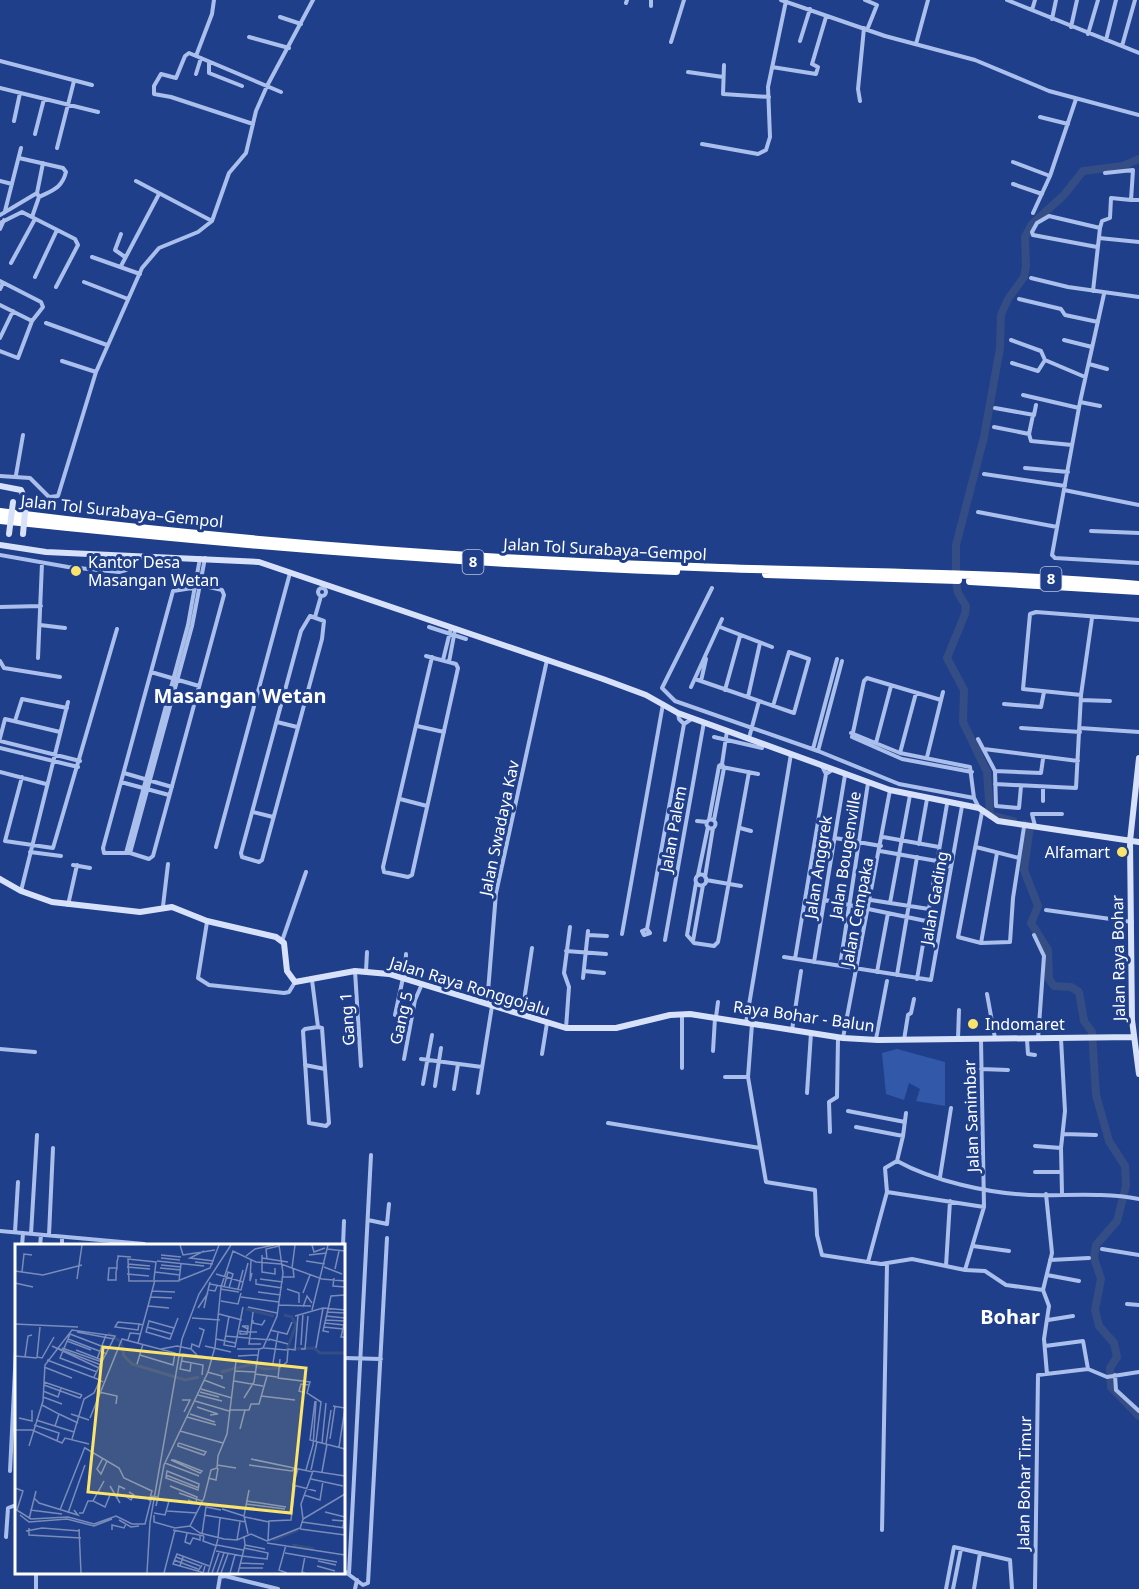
<svg xmlns="http://www.w3.org/2000/svg" width="1139" height="1589" font-family="'Noto Sans',sans-serif">
<rect width="100%" height="100%" fill="#1f3f8b"/>
<path fill="#3258a9" d="M897,1049L945,1062V1106L916,1101L920,1089L909,1083L904,1100L886,1094L882,1053Z"/>
<g fill="none" stroke-linecap="round" stroke-linejoin="round">
<path stroke="#354d85" stroke-width="8" d="M1013,821L990,815L987,772L963,722L964,690L947,658L965,614L966,606L958,593L956,582V545L984,437L1000,348L1001,315L1008,299L1024,277L1026,266L1025,237L1032,224L1064,195L1083,171L1123,166L1139,159
M1025,824L1030,826L1024,870L1038,906L1031,923L1048,950L1049,979L1054,986L1071,987L1079,992L1084,1021L1092,1032L1096,1095L1109,1141L1125,1166L1126,1186L1117,1221L1096,1245L1094,1258L1101,1279L1095,1310L1099,1326L1114,1343L1117,1357L1110,1368L1111,1387L1139,1416"/>
<path stroke="#abbfec" stroke-width="4" d="M781,0L885,36L975,60L1049,91L1139,115
M865,0L877,5L867,30
M1007,0L1139,53
M626,3L627,0
M651,6V0
M1032,10L1035,0
M280,17L301,24
M1052,19L1056,0
M1071,27L1077,0
M1088,34L1098,0
M249,37L289,48
M1106,40L1116,0
M800,41L810,9
M671,42L684,0
M916,44L928,0
M1122,46L1135,0
M196,56L212,14L214,0
M0,61L92,85
M209,62V73L242,86
M724,65L723,94L769,97
M772,67L816,74L818,67L812,64L826,17
M688,72L723,77
M196,74L201,58
M0,88L98,112
M860,101L858,89L864,28
M1040,117L1068,124
M14,121L20,93
M253,124L171,97L154,94V86L161,74L176,78L185,56L189,53L281,92
M35,134L44,99
M702,144L758,154L766,150L770,137L768,87L786,1
M57,148L74,81
M1013,162L1050,176
M1105,173L1133,170L1131,200H1139
M0,181L12,184
M136,181L212,221
M1013,184L1042,194
M37,193L43,163
M5,211L21,148
M1033,213L1050,176L1076,99
M0,215L37,193L39,197C53,190 62,188 66,172L63,168L19,158
M32,217L39,197
M0,223L22,212L75,239L78,245L56,287
M0,229L4,220
M121,234L115,250L125,257
M1099,238L1139,242
M1097,247L1033,235L1032,232L1037,223L1049,216L1100,228
M92,257L140,274
M11,263L35,219
M121,266L159,194
M35,277L57,230
M1031,278L1068,287L1139,297
M0,281L41,302L43,307L32,321L0,305
M84,282L128,299
M0,289L3,283
M1093,291L1100,228L1102,221L1110,218L1111,198L1131,200
M1104,294L1080,402L1052,555L1055,558L1139,563
M1019,299L1061,309L1065,315L1098,322
M46,323L107,345
M0,338L13,311
M1011,340L1041,351L1045,360L1085,377
M1064,340L1092,347
M0,351L18,358L32,321
M62,361L96,372
M1012,363L1038,371L1045,360
M1089,364L1107,369
M1023,395L1079,408
M1080,402L1100,406
M995,408L1034,415L1036,405
M994,427L1029,434L1031,441L1072,445
M1029,434L1033,415
M1025,468L1068,472
M984,474L1065,486
M16,475L23,435
M0,476L30,478L49,497L58,496L96,372L142,268L159,248L198,232L212,221L229,173L246,153L256,111L267,86L313,0
M1064,490L1139,505
M978,512L1057,527
M1091,531L1139,533
M0,555L68,567L119,572L126,570L130,556
M205,586L222,590L224,595L153,856L149,859L130,853H104L103,848L173,591Z
M318 592a4 4 0 1 1 8 0a4 4 0 1 1-8 0Z
M712,588L662,688L675,701L818,751L899,784L974,798
M0,607L41,606
M310,616L324,621L322,639L262,860L259,862L242,857L241,853L301,631Z
M315,617L321,596
M40,625L65,628
M429,627L466,639
M720,627L772,647
M426,656L456,664L458,668L412,875L408,877L384,872L383,867L432,657
M38,658L42,563
M443,660L451,628
M0,661L4,668L60,677
M449,662L455,630
M151,672L199,686
M695,679L794,713L809,659L789,652L773,706
M701,681L706,659
M691,687L722,619
M725,690L740,636
M1081,695L1023,689L1030,614L1036,612L1139,620
M748,697L760,643
M941,700L867,678L864,681L852,737L902,759L972,772
M1081,700L1110,701
M1004,704L1041,707L1044,692
M678,713L679,719L684,724
M15,721L22,699L67,708
M277,722L297,727
M417,726L444,732
M1021,728L1080,732
M1080,728L1139,732
M851,733L900,753L970,767L974,798L979,808
M714,737L762,748
M0,738L5,719L60,732
M749,738L759,701
M978,739L995,771L996,806L1019,808L1021,786
M0,741L80,761
M876,743L891,686
M0,748L78,767
M813,749L837,659
M984,749L1078,761
M818,751L842,661
M900,753L916,693
M927,757L943,692
M822,766L826,774L832,770
M722,767L758,774
M995,771L1041,773L1043,759
M0,772L46,784
M124,773L172,787
M22,777L5,841L53,848L117,629
M121,782L169,795
M995,784L1076,788L1081,695L1092,618
M910,795L890,903L929,909
M400,799L427,806
M1043,801V787
M253,812L273,817
M982,812L958,937L981,943L997,853
M706.5 824a4.5 4.5 0 1 1 9 0a4.5 4.5 0 1 1-9 0Z
M709,820L719,766L722,764
M714,820L724,768L722,764L727,731
M697,821L707,822
M1035,826L1032,814H1062
M740,828L751,831
M883,837L939,847
M835,838L881,846
M919,844L927,799
M216,847L290,573
M976,847L1019,858
M880,851L937,861
M30,852L61,856
M126,853L188,625L200,558
M130,853L192,626L205,558
M73,865L90,868
M936,865L951,867
M695.5 880a5.5 5.5 0 1 1 11 0a5.5 5.5 0 1 1-11 0Z
M698,875L708,827
M705,877L713,828
M706,880L741,886
M696,883L687,935L694,943L714,946L718,942L749,772
M21,891L68,702
M825,900L926,921
M871,900L890,903
M68,905L77,865
M163,906L168,864
M1046,910L1132,922
M207,922L198,978L209,985L284,993L289,992L295,982
M647,929L642,931L644,935L650,933L647,929L684,724L693,718
M622,934L663,704
M588,935L607,936
M1034,935L1044,956L1038,1039
M665,940L704,722
M282,941L306,872
M693,941L703,885
M981,943L1010,942L1013,898L1024,827
M566,951L606,954
M784,957L931,980L962,806
M795,959L826,774
M814,962L845,775
M840,966L868,783
M355,971L361,1066
M366,971L367,952
M584,971L604,973
M877,972L888,913
M897,975L917,857
M405,978L406,954
M583,978L588,931
M917,979L947,804
M312,980L318,1027L322,1028L329,1123L326,1126L309,1123L303,1031L305,1029L318,1027
M987,994L995,1038
M487,1004L496,893L547,660
M522,1014L532,948
M395,1015L403,978
M682,1015V1068
M716,1017L718,1002
M746,1023L791,754
M752,1024L748,1077L766,1182L815,1190L817,1235L822,1255L881,1264L912,1259L965,1270L985,1271L1006,1285L1043,1290L1049,1306L1044,1339L1047,1374
M566,1028L569,987L564,973L570,927
M792,1030L801,971
M843,1038L890,790
M876,1039L887,981
M958,1039L959,1010
M1061,1039L1065,1111L1061,1148L1062,1194
M904,1040L908,1015L911,1013L914,999
M1027,1040L1028,1054L1035,1055
M0,1049L35,1052
M713,1051L715,1018
M542,1054L547,1023
M404,1059L415,1000L422,984
M421,1059L482,1067
M305,1065L325,1069
M981,1069L1008,1070
M725,1077H748
M423,1084L432,1035
M435,1086L441,1048
M454,1089L458,1064
M478,1093L492,1006
M807,1093L811,1033
M848,1111L905,1122
M608,1123L760,1148
M856,1127L903,1136L897,1161
M830,1132L829,1102L837,1097L838,1038
M1064,1134L1096,1135
M903,1136L906,1113
M1035,1146L1061,1148
M897,1161C933,1181 988,1193 1029,1195C1066,1196 1102,1192 1139,1199
M1035,1172H1060
M940,1177L951,1108
M887,1192L984,1207
M368,1220L387,1224L389,1204
M0,1231L144,1244
M15,1232L18,1182
M31,1234L37,1135
M49,1235L53,1148
M22,1246L23,1233
M40,1246L41,1235
M62,1246V1237
M343,1246L344,1221
M973,1246L1009,1251
M1102,1249L1139,1255
M1050,1260L1089,1258
M868,1262L887,1192L885,1168L897,1161
M946,1266L950,1201
M965,1270L984,1207L981,1040
M1047,1275L1079,1281
M1043,1290L1052,1253L1046,1194
M1127,1304L1139,1305
M1048,1320L1073,1316
M1045,1346L1083,1341L1088,1369
M344,1358L381,1359
M1115,1375L1116,1390L1139,1411
M10,1471L16,1350
M882,1530L887,1264
M6,1537L8,1508L16,1505
M344,1571L363,1585L368,1583L387,1238
M349,1574L371,1155
M36,1589V1572
M218,1589L220,1577L225,1576L278,1589
M355,1589L357,1580
M946,1589L954,1547L1010,1560L1012,1589
M953,1589L961,1549
M974,1589L980,1553
M1035,1589L1038,1375L1088,1369L1107,1377L1139,1372"/>
<path stroke="#d7e1f9" stroke-width="6" d="M0,486L21,490L26,501
M0,545L46,552L259,562L603,679L646,695L678,713L890,790L979,808L998,821L1139,842
M1139,758L1130,841L1132,1020L1139,1074
M0,879L21,891L52,902L140,912L172,907L207,921L276,937L284,943L287,971L295,982L355,971L389,974L566,1028H616L670,1015L690,1014L843,1038L878,1040L1134,1037"/>
<path stroke="#fff" stroke-width="8" d="M0,512C239,542 480,560 721,568C860,573 1000,572 1139,585
M0,520C225,544 450,563 676,571
M766,574L958,580
M970,581L1139,591"/>
<path stroke="#d7e1f9" stroke-width="6" d="M9,534L13,502
M23,534L26,501"/>
</g>
<g fill="#fae46b" stroke="#1f3f8b" stroke-width="2">
<circle cx="76" cy="571" r="6"/>
<circle cx="1122" cy="852" r="6"/>
<circle cx="973" cy="1024" r="6"/>
</g>
<g text-anchor="middle" stroke-width="6" stroke-linejoin="round" paint-order="stroke">
<g fill="#1f3f8b" stroke="#bcc5dc" stroke-width="1.5">
<rect x="462.5" y="550" width="21" height="24" rx="4.5"/>
<rect x="1040.5" y="567" width="21" height="24" rx="4.5"/>
</g>
<g font-size="15" font-weight="bold" fill="#fff">
<text x="473" y="567">8</text>
<text x="1051" y="584">8</text>
</g>
<g font-size="16" fill="#fff" stroke="#1f3f8b">
<text transform="translate(122 511) rotate(6)" y="6">Jalan Tol Surabaya–Gempol</text>
<text transform="translate(605 549) rotate(3)" y="6">Jalan Tol Surabaya–Gempol</text>
<text transform="translate(499 828) rotate(-78)" y="6">Jalan Swadaya Kav</text>
<text transform="translate(673 829) rotate(-80)" y="6">Jalan Palem</text>
<text transform="translate(845 855) rotate(-81)" y="6">Jalan Bougenville</text>
<text transform="translate(818 867) rotate(-81)" y="6">Jalan Anggrek</text>
<text transform="translate(934 898) rotate(-80)" y="6">Jalan Gading</text>
<text transform="translate(857 912) rotate(-79)" y="6">Jalan Cempaka</text>
<text transform="translate(1118 958) rotate(-91)" y="6">Jalan Raya Bohar</text>
<text transform="translate(470 986) rotate(17)" y="6">Jalan Raya Ronggojalu</text>
<text transform="translate(804 1016) rotate(8)" y="6">Raya Bohar - Balun</text>
<text transform="translate(401 1018) rotate(-77)" y="6">Gang 5</text>
<text transform="translate(347 1019) rotate(-94)" y="6">Gang 1</text>
<text transform="translate(971 1116) rotate(-92)" y="6">Jalan Sanimbar</text>
<text transform="translate(1024 1483) rotate(-89)" y="6">Jalan Bohar Timur</text>
</g>
<g font-size="16" fill="#fff" stroke="#1f3f8b" text-anchor="start">
<text x="88" y="568">Kantor Desa<tspan x="88" dy="18">Masangan Wetan</tspan></text>
<text x="1110" y="858" text-anchor="end">Alfamart</text>
<text x="985" y="1030">Indomaret</text>
</g>
<g font-size="20" font-weight="bold" fill="#fff" stroke="#1f3f8b">
<text x="240" y="703">Masangan Wetan</text>
<text x="1010" y="1324">Bohar</text>
</g>
</g>
<g transform="translate(15 1244)">
<rect width="330" height="330" fill="#1f3f8b"/>
<path fill="none" stroke="#354d85" stroke-width="3" d="M231,65L259,72M269,71L277,73L281,81L272,105M93,89L106,98L109,112L117,120L170,136L184,133M277,105L299,104L305,109H330M206,128L237,120L249,125L266,124M258,296L283,286M277,301L299,305"/>
<path fill="none" stroke="#798cb9" stroke-width="1.5" d="M165,1L168,11L200,6M297,1L299,8L310,4M312,5L330,7M189,7L175,14L199,17M146,11L166,13M247,11V28L260,30V24M294,11L312,9M231,12L240,5L259,1M146,14L165,16M247,14L273,18M252,15L251,5L264,2M236,16L235,37L237,29M142,17L189,22M291,17L310,20M180,18L198,20M113,20L135,22M146,21L166,23M112,23L135,25M309,23L327,30M102,24H94L93,36H101V28L102,24V18L103,14V12L116,13M145,24L166,26M277,24L280,1M320,25L324,7M0,27L28,31L67,21M7,28L9,10L17,11M140,28L165,31M112,30L134,32M201,30L228,38M268,33H279L278,24M319,34L318,42L330,43M62,35L67,1M241,35V40L267,44M245,35L268,38M139,36V35L141,18L113,15L114,37H164L166,20M165,36L195,24L204,1M195,38L193,46L200,47L202,42M0,39L18,43M195,40L226,46L233,19M209,43L213,28L218,30L214,44M205,45L224,48M223,45L228,26M272,45L284,49V59M137,47L160,48M243,48L266,51M288,49L295,31M136,53L157,54M226,53L264,58M206,57L223,60L226,49M263,61L296,62M133,62L154,64M233,63L262,69M288,63L292,52L297,59M183,64L193,49M189,64L193,46M297,66L313,1M238,68L234,100H246M312,68L330,69M204,70L227,76M214,72L209,101L220,103L228,63M280,72L308,64L330,66M311,72L330,74M177,74L205,76M238,76V79L247,81L250,76M310,76L330,77M330,76L326,93H330M310,79L329,81M0,80L63,83M124,80L123,86L100,83L103,78L124,80L128,81M132,83L157,90M309,83L328,85M159,84L134,77L131,88L155,95L163,74M233,85L227,82H233V85L232,88V90H225V87L232,88H242M255,86L272,90L277,78M62,88L99,95M314,88L308,87L316,52L330,51M55,90L45,114L82,128M55,90L94,105M210,92L255,96M53,95L92,110M201,95L220,99M254,95L273,100M113,96L115,89L126,90M52,97L76,106M123,99L140,36M286,101L288,69M37,102L84,124M190,102L216,108M42,104L86,121M47,104L87,118M249,104L272,106M301,104L308,64M146,105L162,102L176,105L182,111M176,105L177,100L184,103L189,86L184,84M222,105H244M286,105H290L293,72M61,106L87,116M0,112L22,114M223,112L243,111M10,113L13,92L17,91M22,113L27,114L39,93M22,113L25,83M82,115L91,91M265,115L263,134L295,138L292,149L306,158L301,198M32,116L85,136M167,117L188,121L187,131M176,119L175,127L165,125L168,110L263,121M258,119L263,89M122,120L128,100M29,123L57,134M264,124L272,118L273,105L280,106L283,71M220,127L240,128M192,128L207,132V135M240,130L262,133M189,136L210,144M219,137L248,142M29,138L67,151M29,141L65,154L67,151M186,145L217,154M28,147L43,153L46,144M84,148L102,152L101,160M185,148L204,153M290,149L284,147L286,140L294,141M183,151L207,157M246,152L280,156M28,153L47,160M229,154L239,138L244,105L248,104L262,72L268,29L264,1M167,156H175L169,168M180,157L214,167M300,157L295,196L330,205M27,161L44,170L40,182M318,162L330,164L324,203M182,163L203,170L195,171M214,166H234L236,160H244L252,132M44,170L63,179M56,170L74,176M175,170L200,178M172,173L201,181M4,174L17,177V166M75,174L107,95L160,109L158,121L125,111M21,176L59,188M19,181L44,189L42,197M225,185L230,166M0,186H17L47,199L50,194L74,200M165,187L208,199M57,195L69,155L79,149L85,136L88,138M315,195L320,162M307,199L311,159M311,200L316,166M14,202L28,157L30,121L57,86L100,92L79,133M298,202L301,157M163,203V200L164,199L191,208L189,211L163,202M70,204L104,224L109,234L137,247L134,257M88,214L82,225L86,230L92,217M236,215L298,228M156,216H159L187,227L185,229ZM150,219L184,232M202,221L221,224M234,221L277,227L280,224M283,225L278,241L301,247M291,226L298,201M296,226L302,198M152,227L184,240L183,246L151,234ZM307,228L312,200M151,231L184,244M193,234L201,236L203,224M296,235L328,242M89,237L78,257L90,263L95,251M95,242L105,259M155,242L182,253L181,259L173,256M0,244L8,247L2,266M164,249L187,257M109,251L116,256L119,251L114,248M289,251L305,256L308,237M143,253L149,221L193,128L200,103L206,43L218,7L241,18L266,20L307,35L330,37M19,254L24,259L63,271L59,266M102,254L104,242L110,245M232,257L271,263M231,260L270,265M0,265L16,275L53,273L79,280L101,272L117,280H130L137,252L143,253L141,262M207,265L229,272M15,266L47,270M45,266L70,203M152,267L182,269M310,268L330,273M53,269L70,221M64,269H68L73,257H78M139,269L150,271L154,257M5,271L14,278L52,275L79,282L97,275M139,271V278L160,284L175,282L185,289L209,295L222,296L236,290L252,297L285,284M189,271L231,278M230,273L254,278M14,275L21,247M288,275L286,260L298,227L330,232M104,276L116,283L124,282M317,276L329,277L328,283M287,278L330,284M175,282L189,254L196,226L202,224L203,212L212,190L221,117M14,284V291L66,294M64,285L66,329M285,285L330,291M285,285L288,275L330,250M97,286V281L109,284L111,280M158,286L189,292M11,287L27,284L65,287M172,289L170,298L175,300L178,294L185,296V291M187,290L191,263L206,266M233,290L229,272L234,246M189,292L188,297L202,302M203,294L205,274M222,296L225,278M253,296L254,277L276,276L280,242M252,299L330,311M202,301L228,306M230,301L250,305M271,301L264,326L272,329M201,307L227,312M270,309L322,318M227,312L252,315L253,309L229,304M161,313L185,322M168,313L165,322L183,327M159,316L183,325M303,317L321,321M225,319L249,320M187,321L183,327L188,329L190,322M165,322L158,320L162,310L194,322M302,322L320,327M224,324H248M132,329L135,278L167,95L184,50L216,1M149,329L160,286M193,329L203,295M197,329L204,309M202,329L209,309M206,329L213,310M215,329L220,311M223,329L230,301L229,292M290,329L287,328L290,312"/>
<path fill="#fae46b" fill-opacity="0.15" stroke="#fae46b" stroke-width="3" d="M88,103L291,124L276,269L73,248Z"/>
<rect width="330" height="330" fill="none" stroke="#fff" stroke-width="3"/>
</g>
</svg>
